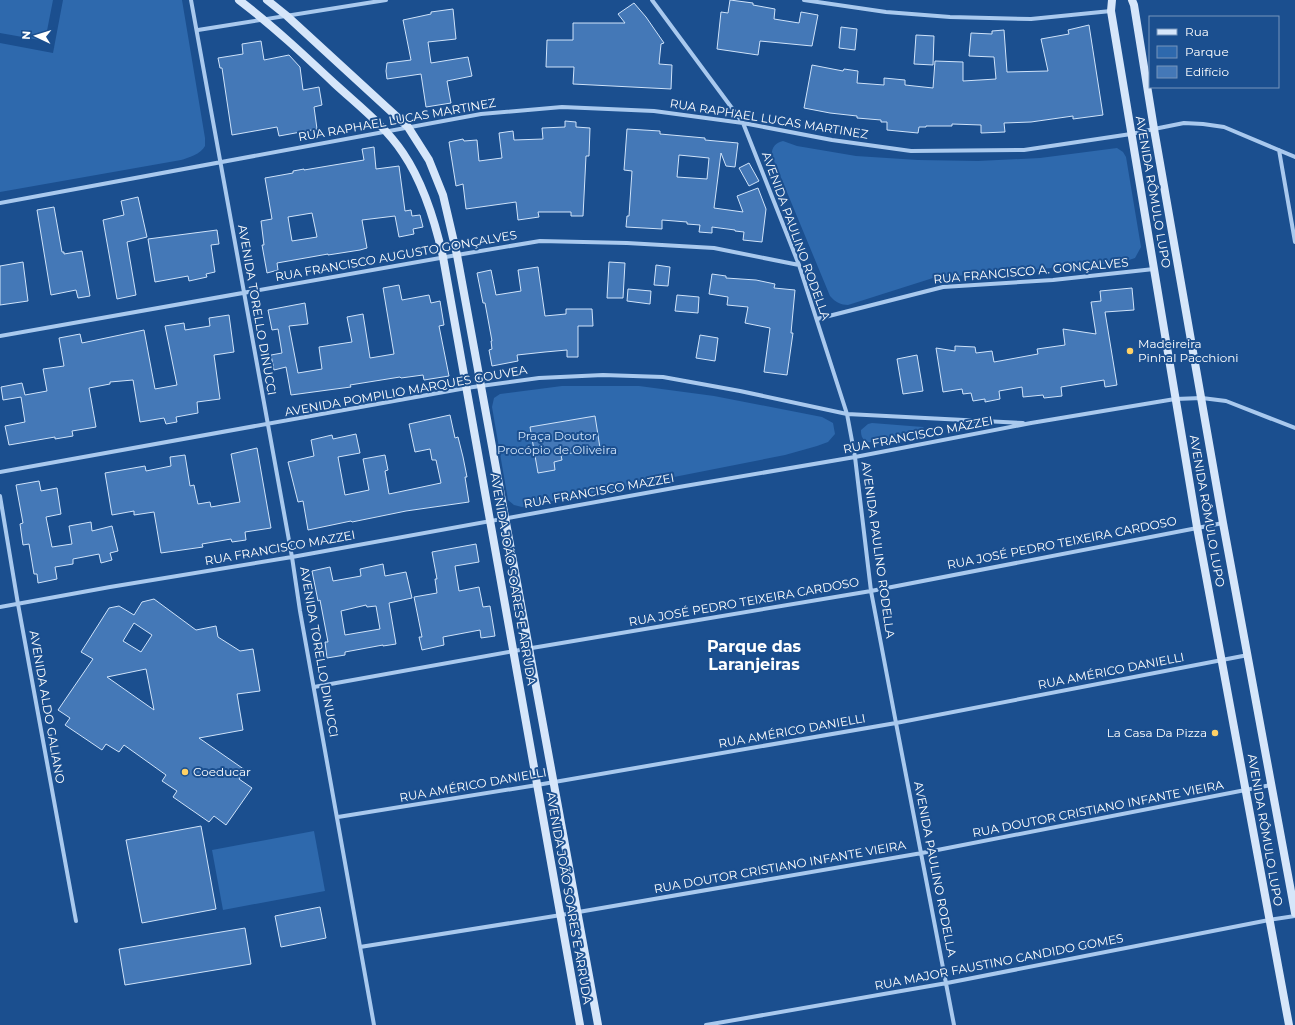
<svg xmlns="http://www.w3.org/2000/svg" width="1295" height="1025" font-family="Montserrat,sans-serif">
<rect width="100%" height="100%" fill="#1b4f8f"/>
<path fill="#2e69ad" d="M0,0H53L45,41L0,33Z
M63,0H182L205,138C205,141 205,143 205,146C201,154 188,158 181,160L0,192V43L53,53Z
M783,141L797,146L856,156L918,160L978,161L1040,158L1117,148L1123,152L1126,157L1141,247L1135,258L1123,262L933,278L848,305C841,305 835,302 830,296L772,156C771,148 775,143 783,141Z
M562,386H639L714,396L822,417L833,423L835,434L828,442L817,446L785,455L522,507L514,505L508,500L492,407L494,398L500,394Z
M872,423L923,427L925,430L923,434C917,435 910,433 904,434C893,436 860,454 861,430L868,424Z
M314,831L325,891L223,910L212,850Z"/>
<path fill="#4478b7" stroke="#cfe3fa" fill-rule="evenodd" d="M730,0L753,3V5L775,9L774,19L799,23L801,12L818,15L812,46L760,41L758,55L717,49L721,12L728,13Z
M634,3L646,17L664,43L661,44L659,64L672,65L671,89L573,84L574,67H546L547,40H573V23H625L618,14Z
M453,9L456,39L428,42L431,63L468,57L472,76L447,81L451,103L426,107L421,74L387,79L386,71L387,63L411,60L403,20L431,14V12Z
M1089,25L1103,115L1073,119V116L1031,122L1004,123L1005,132L981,133V125L952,124V126H926V127H919L918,133L887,130V122H881V120L857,118V116L830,113L804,108L812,65L843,71L844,69L858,71L857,83L884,85V78L905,80V85L933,88L935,61L963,62V81L996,79L994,57L969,56L971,33L992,34V31L1004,30L1007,72L1048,71L1041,39L1069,34L1068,30Z
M841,27L857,29L855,50L839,48Z
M916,35L934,36L933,65L914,64Z
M261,41L264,60L289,55L300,67L303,90L319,87L322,105L314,107L317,129L279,136L277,127L232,135L222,68H220L218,58L243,54L242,44Z
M565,121L576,122V127L590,128L589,156H586L583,216H571V212H538L539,217L518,220L516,202L466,209L463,184L456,186L449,142L463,139L464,141L477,140L479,161L502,158L499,133L513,131L514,140L543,139L542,128L565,127Z
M627,129L660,131V134L705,138V140L738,143L735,167L726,166L721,153L714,208L743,212L737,196L758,188L766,209L762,242L743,240L744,232L735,231V230L712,227V233L699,232L700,225L687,224V222L662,220V229L626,227L627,216H629L632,171L624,170ZM679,155L709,158L707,179L677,177Z
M374,147L376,169L399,166L405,211L411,210L412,216L420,215L423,227L413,229L414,234L399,237L395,216L362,220L367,248L360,250L328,255V254L277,263L278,270L267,273L262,245H264L261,221L272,219L265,178L293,173V171L304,169V170L364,160L362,149ZM312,213L317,237L292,241L288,217Z
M749,163L759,181L749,186L739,168Z
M138,197L147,237L127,242L136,295L117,299L103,220L124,215L121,201Z
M54,207L62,252H64V254L82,251L90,296L78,298L76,290L51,295L37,210Z
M217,230L219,244L211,245L215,272L206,274L207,277L189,281L188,276L155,282L148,239Z
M23,262L28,301L0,305V266Z
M609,262L625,263L623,298H607Z
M656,265L670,267L668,286L654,285Z
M538,267L545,316L566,314V309H592L593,326H578V357H567V350L545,352L517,355L518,361L492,366L489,350L492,349L491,341H492L485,303H483L477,273L491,270L496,295L521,291L518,270Z
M712,274L726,276V278L756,280L775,284L774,288L795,290L791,333H793L787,375L764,372L770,328L745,323L748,307L727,305L728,297L709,294Z
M399,285L402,300L429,295L431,303L440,301L444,325L439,326L449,376L424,380L423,375L401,378L400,377L350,385L351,387L328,390L291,395L286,367L274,370L271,355L282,353L278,329L272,330L268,310L305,303L308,324L289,326L298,373L322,369L319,347L352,342L347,317L363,314L370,358L394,354L383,288Z
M1132,288L1134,310L1105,312L1117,385L1105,387L1104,380L1061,387L1062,396L1044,398L1043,395L1023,397L1022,387L999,391L1000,399L985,402V399L973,401L971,393L963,394L962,389L943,392L936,348L955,351V346L975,347L976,353L992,351L994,362L1038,354L1037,349L1065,345L1063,329L1096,334L1091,302L1101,301L1100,291Z
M628,289L651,291L650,304L627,301Z
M677,295L699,297L698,313L675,311Z
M229,315L234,352L214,355L220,399L197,402L198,413L176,417L177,422L166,424L164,418L140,422L133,380L110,382V384L89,388L96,427L72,431L73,436L55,439V437L9,445L5,426L25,422L21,397L3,400L1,387L22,383L25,395L47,391L43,369L64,366L59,338L80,334L82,343L144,330L155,389L177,385L165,326L184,323L185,330L210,326L209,318Z
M700,335L718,338L715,361L696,358Z
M917,355L923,391L903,394L897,359Z
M450,415L455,438L458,437L463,457L467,477H465L469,502L406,511L352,522L351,521L308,530L303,501L298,502L288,462L314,456L311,440L332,435L333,439L356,434L360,453L338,457L345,495L369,490L363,459L385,455L388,470L385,471L389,494L441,483L436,460H432L430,449L415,452L409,424Z
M595,416L600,448L561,455L562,460L554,462L555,470L538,473L530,427Z
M257,448L271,528L245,532L246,540L232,542L231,539L202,544L203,547L161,553L154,512L134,515V511L112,515L105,473L145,466L146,471L171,466L170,457L185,455L190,486L194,485L198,504L210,502L211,507L240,502L231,454Z
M39,481L41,491L57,488L61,514L46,517L52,547L72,544L69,526L91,522L92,531L112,526L118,551L110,553L112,560L101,563L99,554L73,559V564L55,567L57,579L38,583L37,574H34L29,544L23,545L20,524L23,523L16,485Z
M476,544L479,562L455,566L459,591L479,587L483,607L490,606L495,636L481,638L480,630L443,637L444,645L422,650L419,637H422L414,597L437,593L435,579H437L432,552Z
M383,564L385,576L406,572L412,598L389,603L396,644L383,646V645L345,652V655L327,658L325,642H328L320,600L318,601L312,571L330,567L333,581L361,576L360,569ZM366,605L367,607L376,606L380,629L345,635L341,611Z
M154,599L196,630L216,626L218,637L240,651L253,649L260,691L237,694L243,730L199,738L245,770L239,779L252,788L226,825L214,816L209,822L173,797L177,791L162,781L166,775L124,745L119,752L106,744L102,750L65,725L70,718L58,710L93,659L81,652L109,608L119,606L134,615L142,602ZM134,623L152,635L141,652L123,641ZM146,669L154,710L107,677Z
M201,826L216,909L142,923L126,840Z
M320,907L326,938L281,947L275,916Z
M245,928L251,964L125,985L119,949Z"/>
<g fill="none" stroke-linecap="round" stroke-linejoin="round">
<path stroke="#a9c9ee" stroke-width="4" d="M191,0L292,557L300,611L374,1025
M652,0L743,123L799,265L847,414L855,457L871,591L896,723L954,1025
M804,0L886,12L950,17L1031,19L1111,11
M198,30L386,0
M1279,150L1295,242
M0,203L481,114L562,107L654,111L743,123L832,140L911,151L1024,150L1131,134L1154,129L1184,123L1203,124L1224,127L1295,157
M817,319L943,287L1053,280L1154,269
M0,336L457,255L540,241L627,243L714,248L799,265
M0,472L466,388L539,378L603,375L663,377L740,391L847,414L1023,423
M0,496L18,604L76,921
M0,607L110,587L292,557L679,487L855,457L1031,423L1175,399L1202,398L1226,401L1295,428
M314,687L514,651L871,591L1223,523
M338,817L537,785L896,723L1222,660L1248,655
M360,947L561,915L922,853L1271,785
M706,1025L947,983L1269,920L1295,916"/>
<path stroke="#d6e6fa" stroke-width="8" d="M239,0C273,26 304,55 335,84C359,106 385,126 403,153C424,184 435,221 443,257L580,1025
M267,0L287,16L408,127L429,160L443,195L457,255L598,1025
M1112,0L1111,11L1197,527L1289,1025
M1132,0L1134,5L1154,129L1223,523L1295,913"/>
</g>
<g fill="#ffd166" stroke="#1b4f8f" stroke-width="1.5">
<circle cx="1130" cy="351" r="4"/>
<circle cx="1215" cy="733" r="4"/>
<circle cx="185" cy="772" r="4"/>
</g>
<g text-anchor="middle" stroke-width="4" stroke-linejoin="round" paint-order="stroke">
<g font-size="12" fill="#fff" stroke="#1b4f8f">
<text transform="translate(769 119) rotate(9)" y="4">RUA RAPHAEL LUCAS MARTINEZ</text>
<text transform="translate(397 120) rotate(-10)" y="4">RUA RAPHAEL LUCAS MARTINEZ</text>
<text transform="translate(1153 192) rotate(80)" y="4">AVENIDA RÔMULO LUPO</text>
<text transform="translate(796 236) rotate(70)" y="4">AVENIDA PAULINO RODELLA</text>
<text transform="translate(396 256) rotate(-10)" y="4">RUA FRANCISCO AUGUSTO GONÇALVES</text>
<text transform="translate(1031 271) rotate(-5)" y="4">RUA FRANCISCO A. GONÇALVES</text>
<text transform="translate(257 310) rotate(80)" y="4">AVENIDA TORELLO DINUCCI</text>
<text transform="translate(406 391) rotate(-10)" y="4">AVENIDA POMPILIO MARQUES GOUVEA</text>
<text transform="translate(918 435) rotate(-11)" y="4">RUA FRANCISCO MAZZEI</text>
<text transform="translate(599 491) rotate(-10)" y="4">RUA FRANCISCO MAZZEI</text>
<text transform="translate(1207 511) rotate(80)" y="4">AVENIDA RÔMULO LUPO</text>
<text transform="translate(1062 543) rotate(-11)" y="4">RUA JOSÉ PEDRO TEIXEIRA CARDOSO</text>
<text transform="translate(280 548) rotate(-10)" y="4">RUA FRANCISCO MAZZEI</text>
<text transform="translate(878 550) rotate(82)" y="4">AVENIDA PAULINO RODELLA</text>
<text transform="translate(513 579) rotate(80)" y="4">AVENIDA JOÃO SOARES E ARRUDA</text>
<text transform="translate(744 602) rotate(-10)" y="4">RUA JOSÉ PEDRO TEIXEIRA CARDOSO</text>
<text transform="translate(319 652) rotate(80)" y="4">AVENIDA TORELLO DINUCCI</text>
<text transform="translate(1111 671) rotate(-11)" y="4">RUA AMÉRICO DANIELLI</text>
<text transform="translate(47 707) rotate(80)" y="4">AVENIDA ALDO GALIANO</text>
<text transform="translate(792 731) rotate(-10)" y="4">RUA AMÉRICO DANIELLI</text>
<text transform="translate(473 785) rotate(-10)" y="4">RUA AMÉRICO DANIELLI</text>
<text transform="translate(1098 809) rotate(-11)" y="4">RUA DOUTOR CRISTIANO INFANTE VIEIRA</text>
<text transform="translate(1265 830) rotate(80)" y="4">AVENIDA RÔMULO LUPO</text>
<text transform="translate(780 867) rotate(-10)" y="4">RUA DOUTOR CRISTIANO INFANTE VIEIRA</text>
<text transform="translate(935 869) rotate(79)" y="4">AVENIDA PAULINO RODELLA</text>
<text transform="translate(569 898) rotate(80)" y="4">AVENIDA JOÃO SOARES E ARRUDA</text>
<text transform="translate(999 962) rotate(-11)" y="4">RUA MAJOR FAUSTINO CANDIDO GOMES</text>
</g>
<g font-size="12" fill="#fff" stroke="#1b4f8f" text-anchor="start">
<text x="1138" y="348">Madeireira<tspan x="1138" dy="14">Pinhal Pacchioni</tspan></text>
<text x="1207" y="737" text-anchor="end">La Casa Da Pizza</text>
<text x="193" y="776">Coeducar</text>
</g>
<g font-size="12" fill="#cfe3fa" stroke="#1b4f8f">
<text x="557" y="440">Praça Doutor<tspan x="557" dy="14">Procópio de Oliveira</tspan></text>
</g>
<g font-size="16" font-weight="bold" fill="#fff" stroke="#1b4f8f">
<text x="754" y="652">Parque das<tspan x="754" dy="18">Laranjeiras</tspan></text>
</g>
</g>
<rect x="1149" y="16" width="130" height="72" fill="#1b4f8f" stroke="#7695bc"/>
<rect x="1157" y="29" width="20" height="6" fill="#d6e6fa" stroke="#7695bc"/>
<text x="1185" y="36" font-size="12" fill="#ffffff">Rua</text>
<rect x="1157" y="46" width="20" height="12" fill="#2e69ad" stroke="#7695bc"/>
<text x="1185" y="56" font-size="12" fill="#ffffff">Parque</text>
<rect x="1157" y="66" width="20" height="12" fill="#4478b7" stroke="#7695bc"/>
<text x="1185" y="76" font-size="12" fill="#ffffff">Edifício</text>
<g transform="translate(36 36) rotate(274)" stroke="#1b4f8f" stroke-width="3" paint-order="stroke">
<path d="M0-3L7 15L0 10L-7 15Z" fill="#ffffff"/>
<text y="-6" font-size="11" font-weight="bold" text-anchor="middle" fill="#ffffff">N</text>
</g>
</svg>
